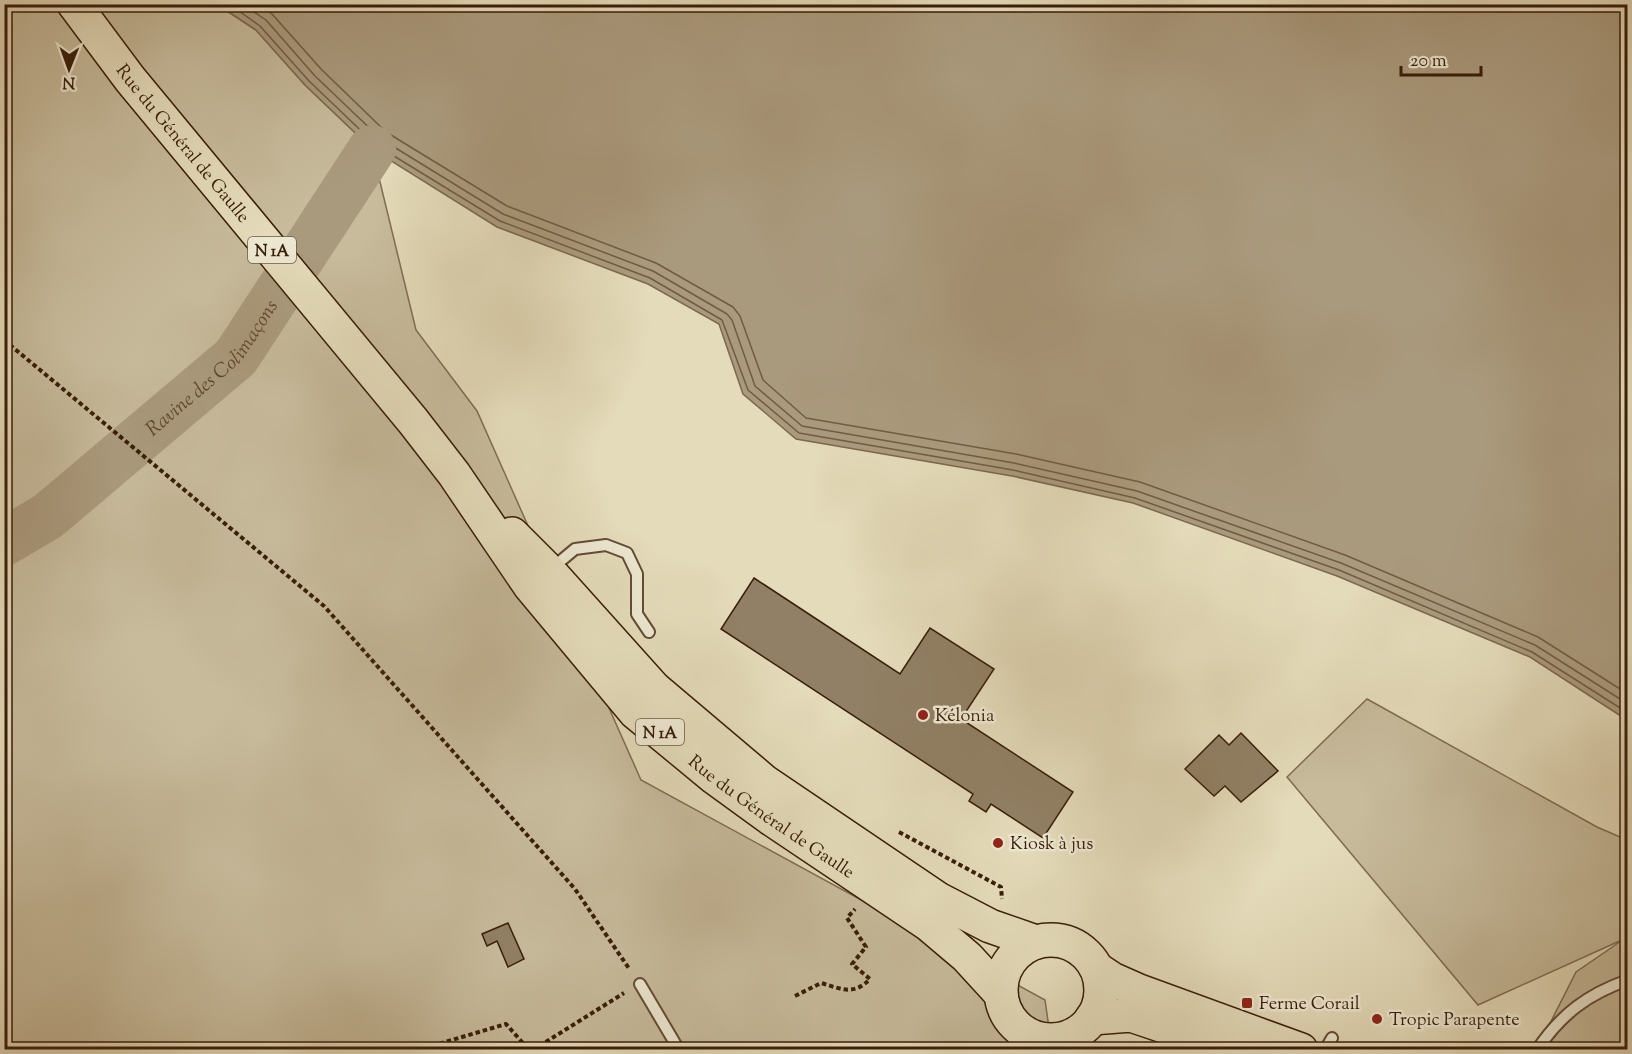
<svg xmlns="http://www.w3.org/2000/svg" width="1632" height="1054" font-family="'Sorts Mill Goudy',serif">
<rect width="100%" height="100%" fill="#e4dbba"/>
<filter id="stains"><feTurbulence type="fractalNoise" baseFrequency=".00333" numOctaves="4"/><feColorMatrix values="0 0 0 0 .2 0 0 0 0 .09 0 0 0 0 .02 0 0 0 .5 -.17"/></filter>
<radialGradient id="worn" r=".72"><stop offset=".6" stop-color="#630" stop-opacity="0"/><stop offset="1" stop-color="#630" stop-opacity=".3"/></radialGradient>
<path fill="#c7bb9c" stroke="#806c52" stroke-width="1.5" d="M5,5H218L256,30L305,85L372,149L416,330L477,411L641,780L1045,1000L1052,1049L5,1050Z
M1367,699L1597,827L1627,840V1049H1537L1576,972L1624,939L1478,1005L1287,777Z"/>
<path fill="#aa9a7d" stroke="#7c684e" stroke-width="1.5" d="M218,5H1627V720L1530,657L1337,576L1133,503L1012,476L796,439L743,394L719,324L648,284L497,227L372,149L305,85L256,30Z"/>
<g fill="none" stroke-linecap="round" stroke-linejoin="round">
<path stroke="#715c42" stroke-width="1.5" d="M229,4L260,26L309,81L376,145L500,221L650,278L722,320L748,390L799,433L1013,470L1135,498L1339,570L1532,652L1628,713
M242,4L266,20L315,76L381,139L503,214L653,271L727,314L732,320L755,386L802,426L1014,463L1137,491L1341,563L1535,645L1628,704
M259,4L272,14L321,69L386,132L507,206L656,263L733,307L740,316L763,380L806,418L1016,454L1140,482L1345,555L1538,637L1628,694"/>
<path stroke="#aa9a7d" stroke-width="48" id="s1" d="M4,542L48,516L236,357L372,149"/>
</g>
<path fill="#918065" stroke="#381d08" stroke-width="1.5" d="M754,578L900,674L930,628L994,669L961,719L1073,792L1043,838L991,804L986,812L969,801L973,794L721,629Z
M1241,733L1278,771L1241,802L1225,786L1214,796L1185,769L1219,735L1229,745Z
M508,923L524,959L508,967L497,941L487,946L482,934Z"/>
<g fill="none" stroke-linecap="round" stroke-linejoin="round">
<defs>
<path id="service" d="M551,569L575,549L606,545L627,553L637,574V614L649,632
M640,984L679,1050
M1325,1050L1332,1038
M1537,1050C1561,1014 1588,994 1628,980"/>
<path id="secondary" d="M1026,1034L1032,1050
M1068,1050L1075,1035"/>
<g id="primary">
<path id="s2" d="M74,4L130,79L413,421L454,474L530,586L635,712L715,778L770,818L928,924L967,957L1000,993"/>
<path d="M512,534L549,571L654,688L765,782L938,899L990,926L1036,942"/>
<circle cx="1051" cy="990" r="50"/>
<path d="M1097,969L1112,979L1139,991L1301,1050"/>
<path d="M1092,1018L1131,1015L1235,1050"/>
</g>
</defs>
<use href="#service" stroke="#634c34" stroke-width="14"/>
<use href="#secondary" stroke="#381d08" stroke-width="34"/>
<use href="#primary" stroke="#381d08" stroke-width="36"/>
<path stroke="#381d08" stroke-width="4" stroke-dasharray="4.5 3" stroke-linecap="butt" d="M4,340L324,606L575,889L630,970
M899,832L1001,887L1002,899
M1060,927L1089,940
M795,996L821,983C842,989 853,996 870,979L852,964L866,947L847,918L855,909
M418,1050L506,1024L529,1050
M533,1050L624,993"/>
<use href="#service" stroke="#ede8d2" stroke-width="10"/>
<use href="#secondary" stroke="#ede8d2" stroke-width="32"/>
<use href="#primary" stroke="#e4dbba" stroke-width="33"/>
</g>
<g fill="#8f2418" stroke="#ede8d2" stroke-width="2">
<circle cx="923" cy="715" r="6"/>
<circle cx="998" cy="843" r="6"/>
<rect x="1241" y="997" width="12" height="12" rx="3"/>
<circle cx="1377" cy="1019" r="6"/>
</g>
<g text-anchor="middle" stroke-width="5" stroke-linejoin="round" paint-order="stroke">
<g fill="#ede8d2" stroke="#6e5a45" stroke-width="1.5">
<rect x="248" y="237" width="48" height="26" rx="4.5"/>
<rect x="636" y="719" width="48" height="26" rx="4.5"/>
</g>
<g font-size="16" font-weight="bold" fill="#381d08">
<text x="272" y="256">N 1A</text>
<text x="660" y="738">N 1A</text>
</g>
<g font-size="18" fill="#381d08" stroke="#ede8d2">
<text dy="6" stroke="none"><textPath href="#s2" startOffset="177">Rue du Général de Gaulle</textPath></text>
<text dy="6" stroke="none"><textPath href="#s2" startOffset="1076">Rue du Général de Gaulle</textPath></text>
</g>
<g font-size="18" fill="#381d08" stroke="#ede8d2" text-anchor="start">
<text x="935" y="721">Kélonia</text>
<text x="1010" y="849">Kiosk à jus</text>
<text x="1259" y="1009">Ferme Corail</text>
<text x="1389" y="1025">Tropic Parapente</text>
</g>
<g font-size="20" font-style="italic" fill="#604931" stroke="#ede8d2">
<text dy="7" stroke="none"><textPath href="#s1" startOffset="273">Ravine des Colimaçons</textPath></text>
</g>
</g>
<rect width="1632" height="1054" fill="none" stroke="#e4dbba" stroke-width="24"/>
<rect x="6" y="6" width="1620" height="1042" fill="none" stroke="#381d08" stroke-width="3"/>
<rect x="12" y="12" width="1608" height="1030" fill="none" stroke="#381d08" stroke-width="1.5"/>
<g transform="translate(69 69) rotate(181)" stroke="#ede8d2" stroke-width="4.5" paint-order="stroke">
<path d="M0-4.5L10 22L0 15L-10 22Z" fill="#381d08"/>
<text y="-9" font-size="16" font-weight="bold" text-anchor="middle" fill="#381d08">N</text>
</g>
<path d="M1401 66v9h80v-9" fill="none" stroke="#381d08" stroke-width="3"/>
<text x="1410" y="66" font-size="18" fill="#381d08" stroke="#ede8d2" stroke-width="4.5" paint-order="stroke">20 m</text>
<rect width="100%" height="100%" filter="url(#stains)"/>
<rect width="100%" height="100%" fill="url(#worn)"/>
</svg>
